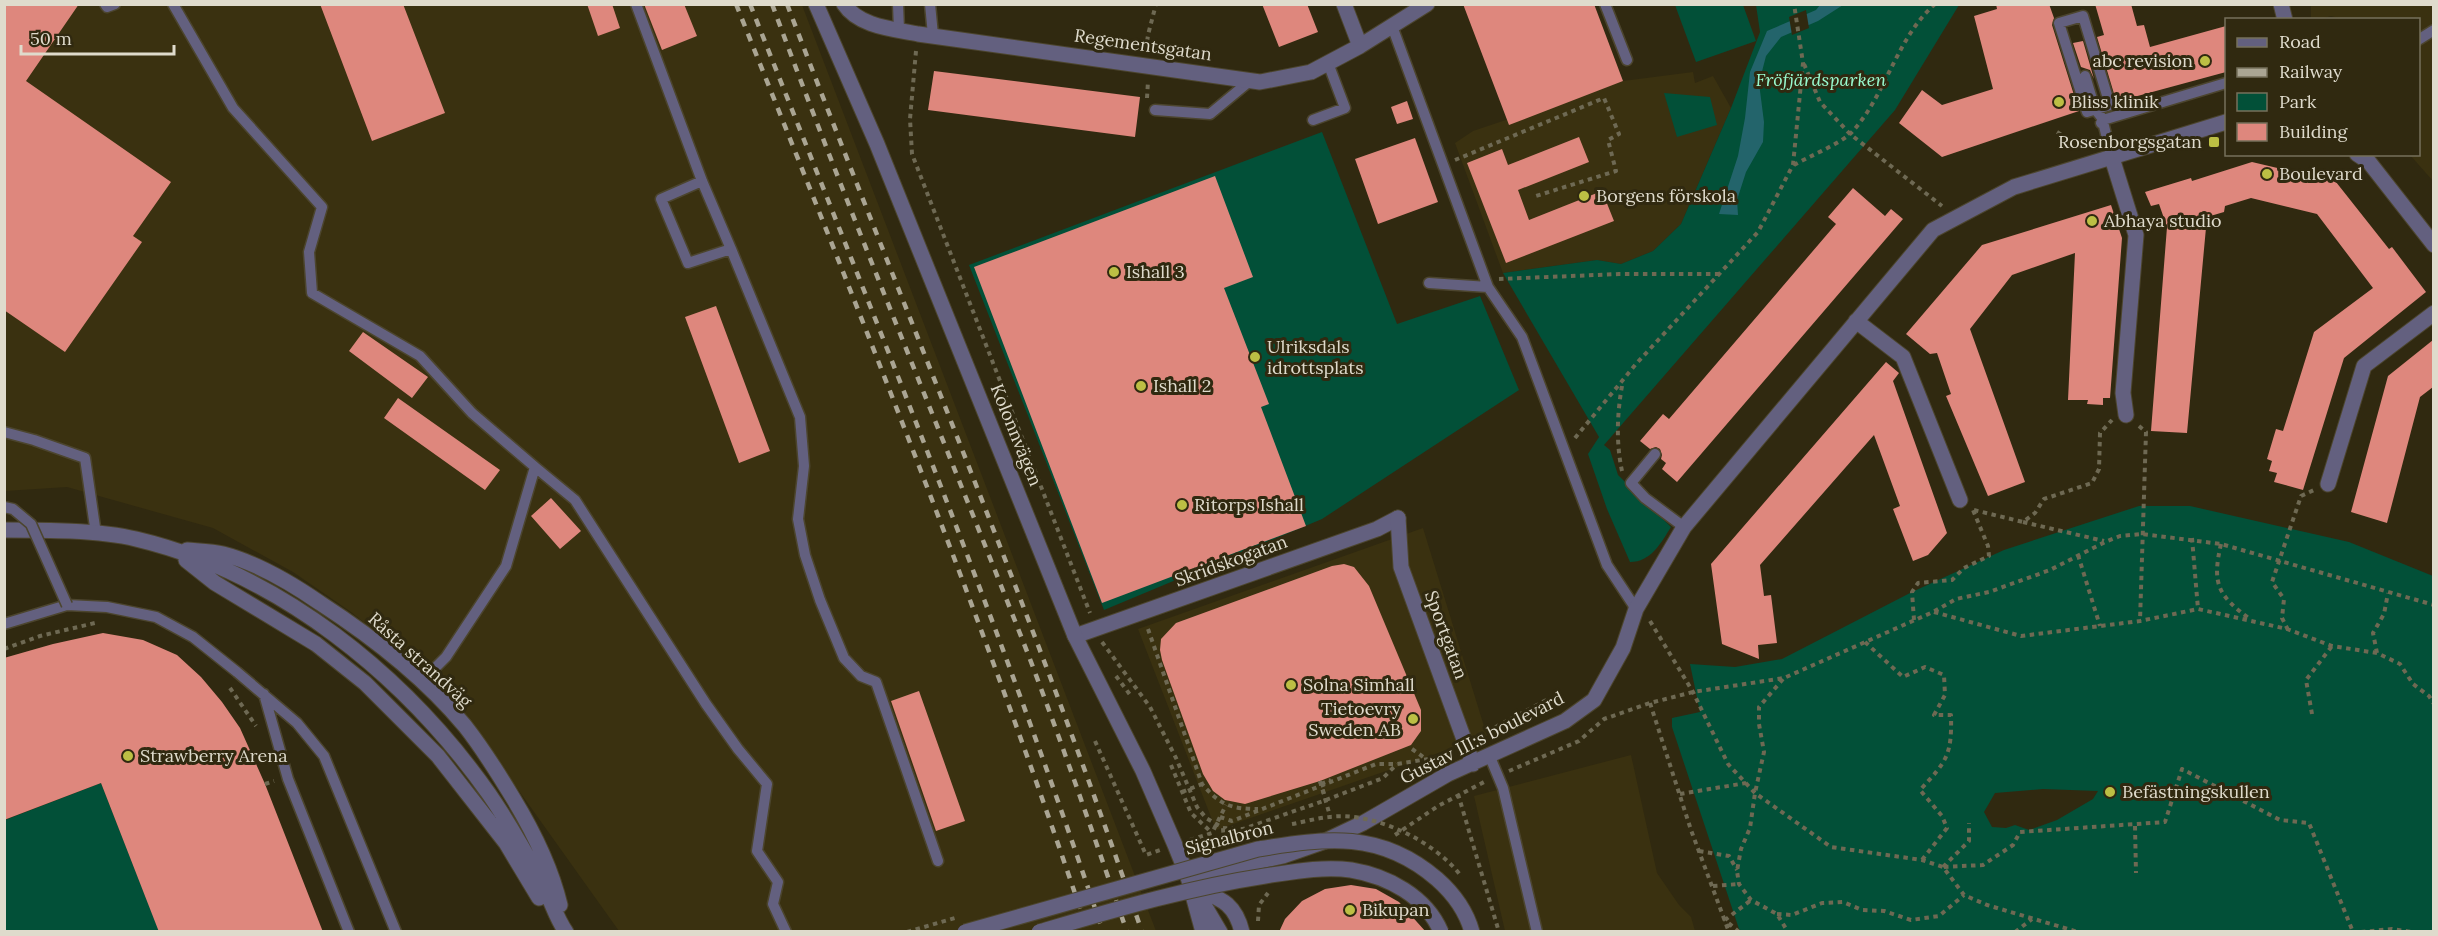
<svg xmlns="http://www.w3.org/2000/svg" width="2438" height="936" font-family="Lora,serif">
<rect width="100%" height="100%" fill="#302910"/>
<path fill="#3a3110" d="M5,5H802L1156,931H619L472,725L427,674L351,612L293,572L213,528L67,487L5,491Z
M2311,5H2433V181L2410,155L2418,154V20H2345L2331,16L2321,19H2311Z
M1693,72L1695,83L1713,76L1731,108L1681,224L1653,251L1621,264L1597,260L1503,273L1455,143L1473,131L1623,81Z
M1423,528L1487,736L1216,830L1138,629Z
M1631,755L1657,873L1679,905L1691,917L1695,931H1505L1474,796Z"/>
<path fill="#025038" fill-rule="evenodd" d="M1675,5H1743L1756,41L1696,62Z
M1756,5H1959L1895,110L1604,445L1610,450L1618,475L1671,527C1661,543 1651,562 1630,562L1607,509L1588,454L1599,437L1503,273L1597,260L1621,264L1653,251L1681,224L1731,108L1760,32Z
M1664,93L1710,97L1717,125L1677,137Z
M1322,132L1397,324L1480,296L1519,390L1322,519L1104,610L969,265Z
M2139,506H2190L2349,542L2433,576V931L1743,932L1739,929L1672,727V718L1700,712L1690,664L1735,667L1782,659L1912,592L2004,550ZM2043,789L2098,791L2093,799L2057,820L2029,830L2015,825L2006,828L1992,827L1984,812L1995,793Z
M101,783L159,931L5,932V820Z"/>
<path fill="#23646b" d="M1820,5H1843L1818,21L1781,37L1766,56L1759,83L1764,122L1763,142L1746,172L1737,200L1738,215L1719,214L1738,156L1745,118L1750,72L1767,31L1816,10Z"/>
<path fill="#302910" d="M1806,10L1809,28L1792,35L1789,17Z"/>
<path fill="#de877d" d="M4,4H79L26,81L171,182L133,236L142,242L65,352L4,310Z
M320,4H403L445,113L372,141Z
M587,4H612L620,28L598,36Z
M644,4H684L697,36L662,50Z
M1262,4H1307L1318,32L1279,47Z
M1463,4H1594L1623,81L1509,125Z
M1996,4H2049L2054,18L2052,25L2079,111L1942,157L1899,123L1922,90L1942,105L1993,89L1974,16L1997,9Z
M2095,4H2131L2137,26L2144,25L2150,47L2226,26V72L2119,101L2115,97L2097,37L2104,35Z
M2083,41L2094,79L2090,70L2081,67L2073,43Z
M934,71L1140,97L1135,137L928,110Z
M1407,101L1413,119L1397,124L1391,107Z
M1579,137L1589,162L1518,190L1529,220L1602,191L1614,221L1506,263L1467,163L1502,149L1508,165Z
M1415,138L1438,202L1378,224L1355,159Z
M2252,162L2336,182L2389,249L2392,247L2426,292L2344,358L2303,490L2274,482L2277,473L2269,471L2272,461L2267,459L2276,429L2283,431L2314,332L2373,288L2317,214L2251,198L2225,206L2224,212L2207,217L2187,433L2151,431L2167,227L2159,204L2151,206L2145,192L2191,178L2192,181Z
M1215,176L1253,277L1224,288L1269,404L1261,407L1306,526L1102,603L974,267Z
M1853,188L1885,216L1891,209L1903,219L1677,482L1662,469L1666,463L1661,459L1662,455L1660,449L1656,447L1650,449L1640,441L1663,414L1669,419L1836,224L1828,217Z
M2111,205L2122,238L2110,398H2103V405L2087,404L2088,400H2068L2075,253L2012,275L1970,329L2025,482L1988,496L1946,396L1951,394L1937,353L1930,354L1906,334L1982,245Z
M716,306L770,451L739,463L685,317Z
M363,332L428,377L412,398L349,351Z
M2433,340V387L2420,397L2387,523L2351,512L2388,376Z
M1886,362L1899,373L1893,381L1947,533L1928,555L1913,561L1893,509L1900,506L1874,435L1760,565L1764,596L1771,595L1777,643L1758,645L1759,659L1722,644L1711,564Z
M398,398L500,470L485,490L384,418Z
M551,498L581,531L560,549L531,516Z
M1344,564L1354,567L1369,586L1421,710V731L1411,745L1320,781L1245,804L1225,800L1213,791L1203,774L1162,660L1160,650L1161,639L1176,623L1332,566Z
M103,633L143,640L177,655L201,677L222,702L240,728L265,784L323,932H159L101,783L4,820V658L53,644Z
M919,691L965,821L936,831L891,701Z
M1351,885L1376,889L1399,902L1426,932H1279L1285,919L1302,901L1325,889Z"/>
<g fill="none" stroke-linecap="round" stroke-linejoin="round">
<defs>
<path id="service" d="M105,4L107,7L115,4
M173,4L233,108L322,207L309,252L312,293L420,356L472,413L535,467L506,566L446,657L421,682
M636,4L702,181L731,249L688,263L661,199L702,181
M898,4L899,30
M930,4L933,35
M1605,4L1627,60
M2083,16L2110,105L2087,112L2059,23Z
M1392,26L1488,287
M2418,40L2434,30
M2085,76L2095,109L2102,118L2112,158
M1155,110L1210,114L1251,80
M1313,120L1345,108L1328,63
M2101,123L2103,120L2226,83
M731,249L800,417L804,466L798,519L805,555L820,600L844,658L861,676L876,682L938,861
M1429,283L1488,287L1522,337L1607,565L1636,609
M4,432L34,440L85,458L96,534
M1655,454L1631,483L1645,498L1684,527
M535,467L575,500L706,704L738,749L767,784L757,851L778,882L773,904L786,932
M4,624L67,605L107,607L156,617L193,637L237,672L297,723L324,756L396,932
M264,694L288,779L349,932
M1490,757L1503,788L1537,932"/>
<path id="pedestrian" d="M1075,636L1377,529L1398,518"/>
<path id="minor" d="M844,4C859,27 894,29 918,34L1260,82L1311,72L1360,46L1427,4
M1344,4L1360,46
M2281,4L2285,20
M2357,154L2369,162L2434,245
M2112,158L2136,235L2123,393L2126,415
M1856,321L1903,357L1960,500
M2328,484L2364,366L2434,313
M1398,518L1401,567L1473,764
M4,530C42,530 100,530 136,539C279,573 405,675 489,794C509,823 527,855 544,887C552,902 556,918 566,932
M187,550C199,551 212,551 223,554C258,563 291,583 320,603C371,636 426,679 465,726C483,749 498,773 513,798C533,831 551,867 560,905
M186,560L215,583L316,644L365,683L438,756L506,843L539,898
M1188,877L1283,856L1323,842L1363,823L1448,774L1565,721L1594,700L1623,648L1636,609L1684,527L1933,230L2014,187L2226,122"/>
<path id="tertiary" d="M816,4L877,144L1075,636L1143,771L1175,845L1188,877L1203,932
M1196,888C1221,899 1235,903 1242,932
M1197,893L1220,932"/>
</defs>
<use href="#service" stroke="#4c452e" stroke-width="13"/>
<use href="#pedestrian" stroke="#4c452e" stroke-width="17"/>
<use href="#minor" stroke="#4c452e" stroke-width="17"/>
<use href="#tertiary" stroke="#4c452e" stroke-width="17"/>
<path stroke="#6e6953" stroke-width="4" stroke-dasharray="4.5 4.5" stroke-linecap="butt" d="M1146,50L1148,35L1156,4
M916,51L910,119L912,154L1090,613
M1804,64L1820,102L1850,134L1942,206
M1147,98L1148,81
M2057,132L2078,145
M1455,160L1604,98L1619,134L1608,140L1616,171L1536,196
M1794,165C1808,157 1841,143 1851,133C1886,96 1896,38 1935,4
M1499,279L1619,274H1719
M2139,426L2146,432L2140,621
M1575,438L1636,364L1758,232L1793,165L1803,63L1794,4
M1622,471C1616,443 1617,414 1622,386
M1974,510L2023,522L2035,513L2044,499L2092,483L2099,469L2100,433L2112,420
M2023,522L2104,541
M2192,538L2198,609
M2221,544C2212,583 2217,595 2250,619
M2078,555L2100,626
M1934,612L2021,636L2140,621L2198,609L2287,629L2332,646L2377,653L2400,664L2413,684L2429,696L2434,704
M1914,620L1912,592L1918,583L1952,580L1964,568L1989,556L1988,546L1973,510
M1650,621L1693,692L1728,764L1755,793L1831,847L1922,860L1943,867L1964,895L1987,905L2078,932
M1148,629L1202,784C1220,805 1231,809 1258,809
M2288,630L2282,618L2284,599L2272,582L2301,496L2314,490
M1102,642L1150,707L1176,758L1197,807L1206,818L1223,828L1243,829L1326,800L1383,778L1397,764
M1865,642L1903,677L1925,667L1944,675L1945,695L1934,715H1951C1952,755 1947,761 1920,790L1942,816L1947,828L1922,860
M4,649L40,636L95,623
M2377,653L2373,633L2384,614L2388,593
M1116,676L1131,696
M1783,679L1759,707V724L1764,752L1755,793L1750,828L1741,849L1737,871L1739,884L1751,900L1777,914L1788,932
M230,688L256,726
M1650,703L1691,830L1729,932
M2312,714L2306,680L2332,646
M1479,736L1550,698L1556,708
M1095,741L1146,855L1160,850
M1412,749L1426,759
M1171,765L1191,813L1211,832
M1509,771L1579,741L1604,719L1650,703L1693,692L1784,678L1933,612L1956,599L1989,592L2050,570L2105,542L2120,536L2142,534L2221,544L2434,605
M1320,781L1326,800
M265,784L274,781
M1182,792L1202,784
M1458,794L1499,932
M1680,794L1746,783
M1220,817L1232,821L1376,764H1397L1441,757
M2135,826L2136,873
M1223,828L1224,842
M1395,835L1438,806L1486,781
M1190,840L1212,833L1226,805
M1699,851L1729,856L1737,870
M1943,867L1969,841V823
M1944,867L1983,865L2013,845L2020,832L2165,822L2182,769L2280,820L2309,823L2353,932
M1713,886L1739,884
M1777,914L1792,915L1822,903L1843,902L1862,910L1884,911L1911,920L1939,916L1964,895
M1258,921L1259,905L1268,893
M1739,932L1725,920L1751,900
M2015,932L2032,919
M2361,932L2392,929L2412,932"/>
<use href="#service" stroke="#63607f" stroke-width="10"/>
<use href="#pedestrian" stroke="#63607f" stroke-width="15"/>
<use href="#minor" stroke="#63607f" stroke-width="15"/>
<use href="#tertiary" stroke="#63607f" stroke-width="15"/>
<path stroke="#aaa593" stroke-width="4.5" stroke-dasharray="8 8" stroke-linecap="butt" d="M736,4C859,311 983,618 1088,932
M750,4C872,312 998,618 1103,932
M772,4C853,223 943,437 1028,654C1063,746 1095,839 1127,932
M787,4C905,313 1035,618 1142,932"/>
<defs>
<path id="service-bridge" d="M4,507L13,509L31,524L67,605"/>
<path id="tertiary-bridge" d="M965,932L1258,849C1327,838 1380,830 1437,879C1454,894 1466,910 1472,932
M1039,932C1114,910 1187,888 1265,876C1292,872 1323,866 1351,870C1387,876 1426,896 1441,932"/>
</defs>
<use href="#service-bridge" stroke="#4c452e" stroke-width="13" stroke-linecap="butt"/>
<use href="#tertiary-bridge" stroke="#4c452e" stroke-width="17" stroke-linecap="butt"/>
<path stroke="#6e6953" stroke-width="4" stroke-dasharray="4.5 4.5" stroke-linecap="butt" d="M1320,781L1330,816
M1321,784L1331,780
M1292,824C1304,822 1317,818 1329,817C1373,811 1435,841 1461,876
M907,932L955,918"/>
<use href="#service-bridge" stroke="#63607f" stroke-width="10"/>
<use href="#tertiary-bridge" stroke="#63607f" stroke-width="15"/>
</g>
<g fill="#bcbf44" stroke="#302910" stroke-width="2">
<circle cx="2205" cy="61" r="6"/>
<circle cx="2059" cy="102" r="6"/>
<rect x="2208" y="136" width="12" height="12" rx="3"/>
<circle cx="2267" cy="174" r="6"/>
<circle cx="1584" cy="196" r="6"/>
<circle cx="2092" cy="221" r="6"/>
<circle cx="1114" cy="272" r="6"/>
<circle cx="1255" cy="357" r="6"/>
<circle cx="1141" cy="386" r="6"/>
<circle cx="1182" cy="505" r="6"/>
<circle cx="1291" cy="685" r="6"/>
<circle cx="1413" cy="719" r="6"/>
<circle cx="128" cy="756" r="6"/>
<circle cx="2110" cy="792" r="6"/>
<circle cx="1350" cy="910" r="6"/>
</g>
<g text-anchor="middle" stroke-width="6" stroke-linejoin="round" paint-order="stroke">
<g font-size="18" fill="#dfdbcc" stroke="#302910">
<text transform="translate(1143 45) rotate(8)" y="6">Regementsgatan</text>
<text transform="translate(1016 435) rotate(68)" y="6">Kolonnvägen</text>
<text transform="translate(1231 561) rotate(-20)" y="6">Skridskogatan</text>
<text transform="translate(1446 635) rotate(70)" y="6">Sportgatan</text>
<text transform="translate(420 660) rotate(42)" y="6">Råsta strandväg</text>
<text transform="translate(1482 738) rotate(-27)" y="6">Gustav III:s boulevard</text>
<text transform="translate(1229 838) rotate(-14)" y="6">Signalbron</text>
</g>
<g font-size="18" fill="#dfdbcc" stroke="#302910" text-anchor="start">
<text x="2193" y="67" text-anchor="end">abc revision</text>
<text x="2071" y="108">Bliss klinik</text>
<text x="2202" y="148" text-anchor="end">Rosenborgsgatan</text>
<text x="2279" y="180">Boulevard</text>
<text x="1596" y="202">Borgens förskola</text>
<text x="2104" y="227">Abhaya studio</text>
<text x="1126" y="278">Ishall 3</text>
<text x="1267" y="353">Ulriksdals<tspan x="1267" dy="21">idrottsplats</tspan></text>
<text x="1153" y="392">Ishall 2</text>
<text x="1194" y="511">Ritorps Ishall</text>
<text x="1303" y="691">Solna Simhall</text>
<text x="1401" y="715" text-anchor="end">Tietoevry<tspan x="1401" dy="21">Sweden AB</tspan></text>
<text x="140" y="762">Strawberry Arena</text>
<text x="2122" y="798">Befästningskullen</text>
<text x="1362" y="916">Bikupan</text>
</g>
<g font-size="18" font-style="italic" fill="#98facf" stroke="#302910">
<text x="1821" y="86">Fröfjärdsparken</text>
</g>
</g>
<rect width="2438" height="936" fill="none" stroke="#dfdbcc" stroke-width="12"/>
<rect x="2225" y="18" width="195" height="138" fill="#302910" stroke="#76705b" stroke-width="1.5"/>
<rect x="2237" y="38" width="30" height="9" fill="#63607f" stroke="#76705b" stroke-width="1.5"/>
<text x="2279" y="48" font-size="18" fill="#dfdbcc">Road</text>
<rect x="2237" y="68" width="30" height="9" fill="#aaa593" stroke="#76705b" stroke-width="1.5"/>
<text x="2279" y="78" font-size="18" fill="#dfdbcc">Railway</text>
<rect x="2237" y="93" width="30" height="18" fill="#025038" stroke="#76705b" stroke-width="1.5"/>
<text x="2279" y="108" font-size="18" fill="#dfdbcc">Park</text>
<rect x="2237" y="123" width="30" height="18" fill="#de877d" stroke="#76705b" stroke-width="1.5"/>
<text x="2279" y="138" font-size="18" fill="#dfdbcc">Building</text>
<path d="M21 45v9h153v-9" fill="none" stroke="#dfdbcc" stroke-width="3"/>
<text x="30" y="45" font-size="18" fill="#dfdbcc" stroke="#302910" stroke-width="4.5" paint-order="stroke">50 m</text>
</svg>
